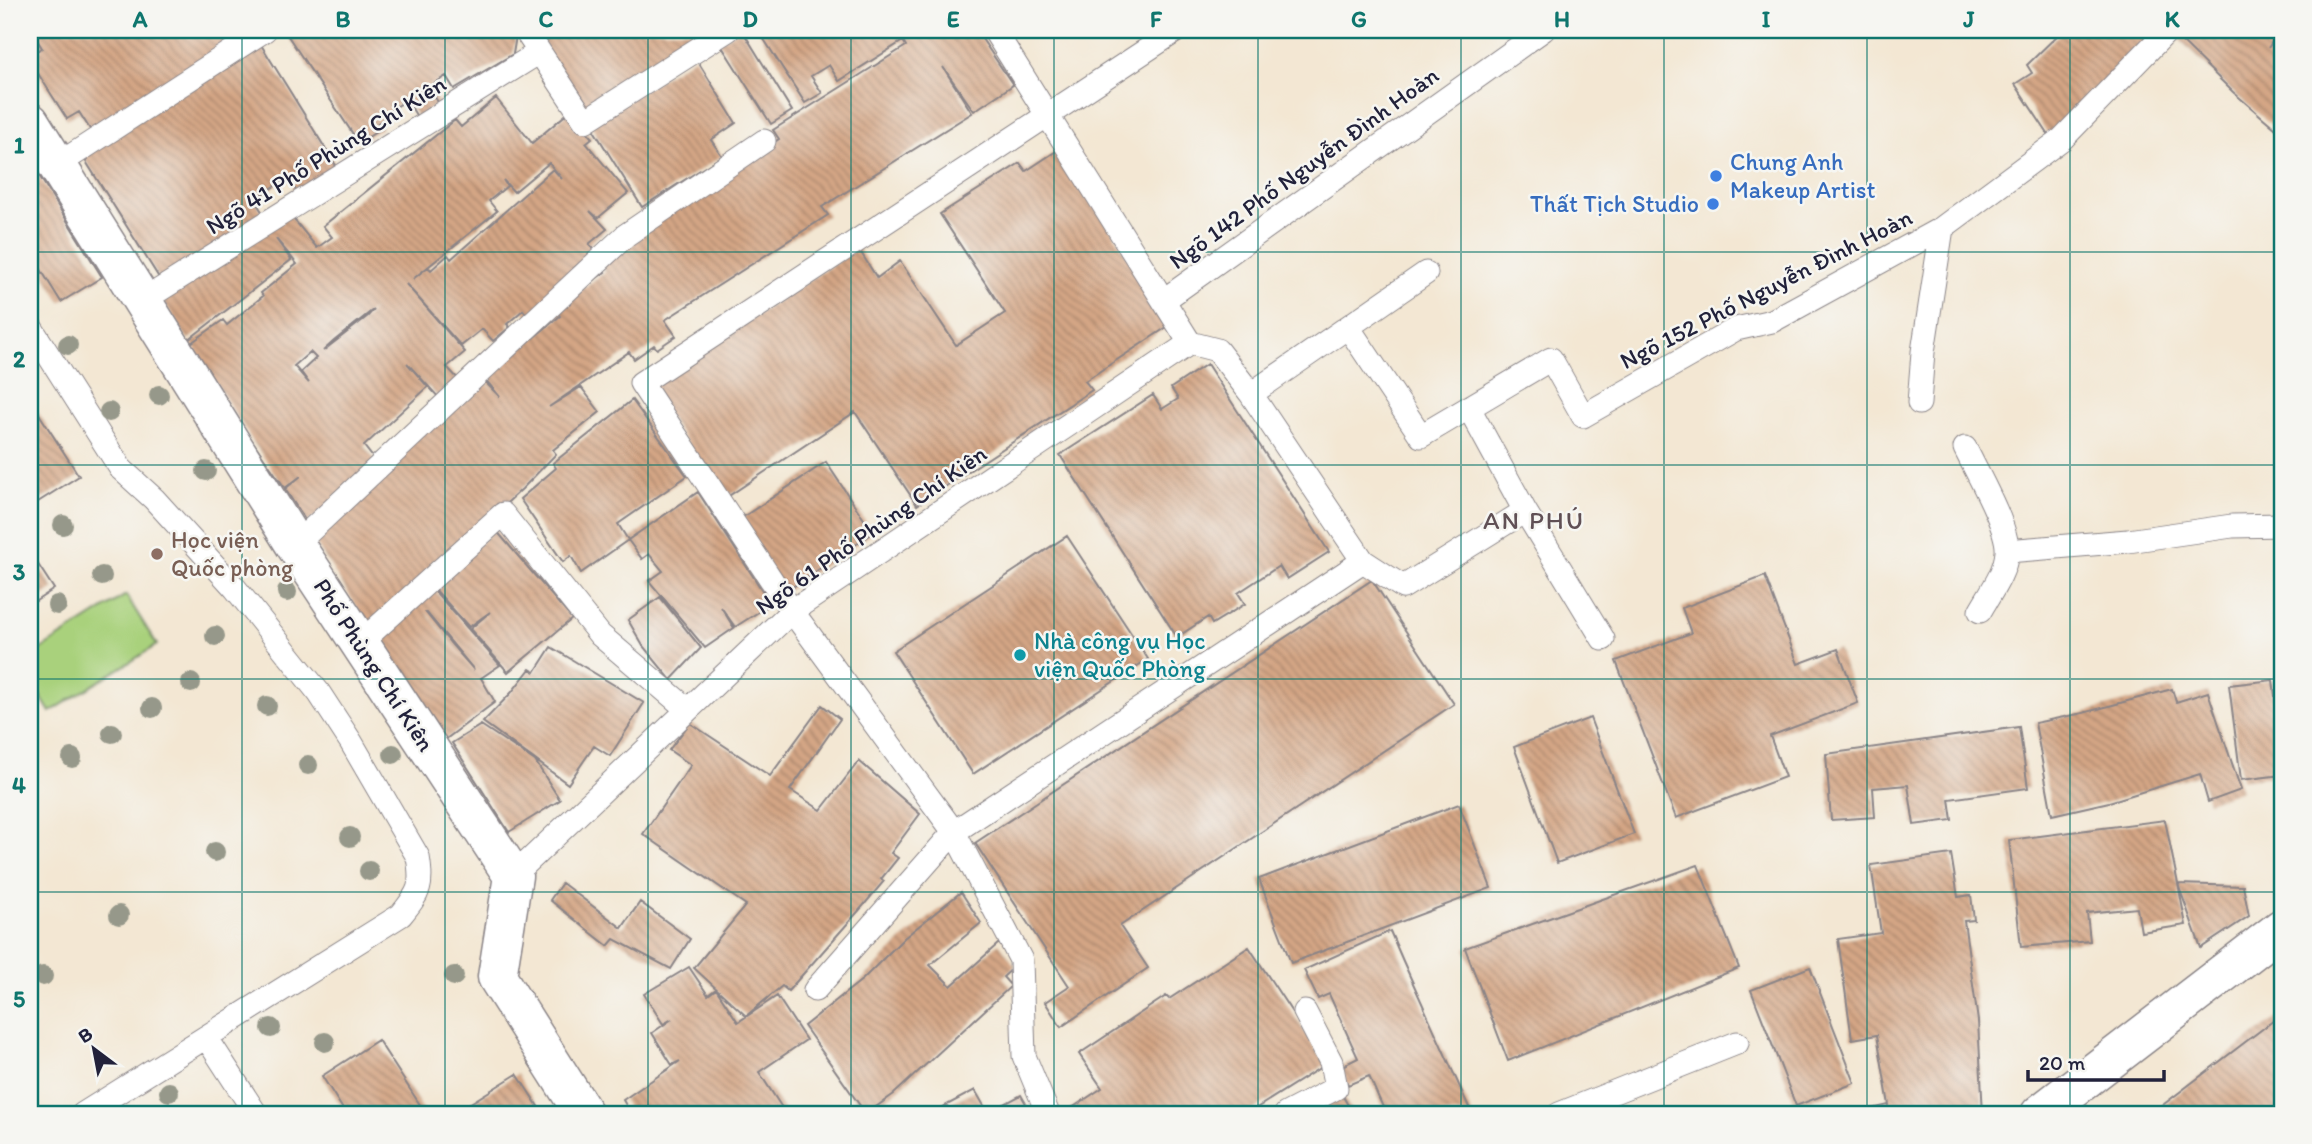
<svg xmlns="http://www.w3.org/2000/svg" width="2312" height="1144" font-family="Itim,sans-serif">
<defs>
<pattern id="building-back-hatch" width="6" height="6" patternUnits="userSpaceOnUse" patternTransform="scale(1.75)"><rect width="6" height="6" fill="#d4a685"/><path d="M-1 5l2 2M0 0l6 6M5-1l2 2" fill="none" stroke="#ac876e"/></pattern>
</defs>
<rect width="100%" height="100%" fill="#f6f6f2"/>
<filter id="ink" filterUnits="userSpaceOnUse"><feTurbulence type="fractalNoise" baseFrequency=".0143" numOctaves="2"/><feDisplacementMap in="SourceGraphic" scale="14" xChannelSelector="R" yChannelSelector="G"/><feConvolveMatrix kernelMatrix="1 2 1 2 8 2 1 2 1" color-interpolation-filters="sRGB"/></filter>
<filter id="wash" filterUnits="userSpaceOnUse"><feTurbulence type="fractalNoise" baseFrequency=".00686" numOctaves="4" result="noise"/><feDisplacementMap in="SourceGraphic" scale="28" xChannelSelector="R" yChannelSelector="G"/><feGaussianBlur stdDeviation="1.57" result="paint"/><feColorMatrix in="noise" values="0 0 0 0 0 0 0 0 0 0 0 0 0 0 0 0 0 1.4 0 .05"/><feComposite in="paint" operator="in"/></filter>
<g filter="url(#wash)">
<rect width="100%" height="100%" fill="#f3e7d3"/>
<path fill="#a9d17c" stroke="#667a5c" stroke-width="2" d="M126,595L157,645L50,712L30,679V656Z"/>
<g id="blocks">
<path fill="url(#building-back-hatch)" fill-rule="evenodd" d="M31,30H261L95,137L79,112L67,119L30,61V55L42,48Z
M284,30H517L513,54L454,89L446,76L429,87L439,104L417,117L407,100L391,110L393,113L378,123L382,128L359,143Z
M534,30H722L586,115Z
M739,30H742L792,111L771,124L719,42Z
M758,30H976L1013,85L974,111L943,67L972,113L822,207L828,215L665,320L676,336L657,349L654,345L634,359L629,352L549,407L581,387L600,412L553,450L556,454L522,489L371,629L309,533L482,379L500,397L484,378L560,316L555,309L605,272L602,267L618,248L779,139L773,130L906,46L903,41L839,81L829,65L811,76L822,93L805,103Z
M2063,30H2159L2050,137L2015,84L2032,73L2027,65Z
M2176,30H2280L2268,48L2282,30V134L2233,92L2173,33Z
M258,40L340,172L300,197L288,178L254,199L266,218L163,284L80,152Z
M695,57L736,123L711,140L722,156L642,207L590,124Z
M496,98L532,143L569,112L592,138L586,143L628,193L598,218L590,211L607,229L589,244L595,250L574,268L579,272L529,317L523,310L507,324L510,327L493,341L482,329L461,346L406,284L465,352L447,367L461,382L440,399L407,363L428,387L364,446L378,464L307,523L285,489L301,476L285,488L249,436L191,343L223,320L227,325L263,296L261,293L297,264L276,239L291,260L188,340L161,298L288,212L317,248L332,237L323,226L455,120L461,127ZM549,163L562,179L553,169L451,259L448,255L431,270L428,267L413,279L497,211L489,201L507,186L503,180L514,192ZM374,309L368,316L323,351L334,341ZM310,352L316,358L301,372L309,383L294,366Z
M1061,148L1170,325L1085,381L1092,390L917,505L855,412L724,499L649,387L858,248L877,278L900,261L956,345L1005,313L940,214L1020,163L1026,171Z
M30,161L102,277L61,302L30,252Z
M1207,364L1329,552L1287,579L1279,566L1238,593L1245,604L1212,624L1208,617L1177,637L1060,455L1153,395L1162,409L1178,399L1171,388Z
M30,400L79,476L30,507Z
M632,400L687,476L618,524L628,540L581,573L571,556L563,562L520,499L556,468L553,463Z
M826,462L873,533L785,592L737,521Z
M698,492L771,604L735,627L721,607L734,628L705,648L649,581L663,571L649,554L642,559L628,540Z
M495,529L572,619L508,672L470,629L490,612L469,627L433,587Z
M1067,536L1148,659L973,774L893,651Z
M30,552L54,589L30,605Z
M1765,576L1798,664L1838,649L1858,703L1770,736L1785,777L1676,818L1616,661L1691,633L1682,608Z
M1372,580L1454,704L1120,926L1148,968L1061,1027L1045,1002L1069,986L975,843Z
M432,588L500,665L481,678L495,702L442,742L375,636ZM426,613H427L474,670L452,645Z
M660,597L701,648L671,680L643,646L628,620Z
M551,647L644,703L610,756L594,746L568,784L483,722L511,693L530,669L535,672Z
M2273,680L2282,754V775L2241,780L2229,685Z
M2172,689L2176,702L2208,692L2241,790L2208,802L2200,774L2109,802L2052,815L2035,723L2083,713Z
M822,705L840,719L790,790L821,810L859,761L920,814L891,853L898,858L881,879L884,881L863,906L788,991L782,986L746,1016L694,968L746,905L643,834L691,765L669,750L690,723L770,776Z
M1590,718L1634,834L1557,863L1514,747Z
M481,725L535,761L560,800L509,832L452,743Z
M2019,727L2028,788L1949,799L1952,820L1914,825L1908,785L1873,788L1875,817L1831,820L1826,754Z
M1459,804L1491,888L1291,963L1259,879Z
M2165,820L2178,884L2243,886L2249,916L2201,948L2178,884L2186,925L2141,932L2137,908L2087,913L2090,941L2021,947L2009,840Z
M1951,854L1958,897L1971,895L1974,920L1964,921L1978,1021L1983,1114H1862V1111L1889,1105L1877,1035L1852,1039L1838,939L1881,933L1871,865Z
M1698,865L1739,968L1508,1061L1465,948Z
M562,883L622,928L640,902L690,939L671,969L614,939L608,946L550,900Z
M961,892L981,923L930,965L951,986L999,943L1015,966L1003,977L1011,986L894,1094L866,1114L804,1026L863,979L904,938Z
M1390,931L1403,961L1472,1114H1386L1369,1076L1348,1085L1340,1067L1358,1058L1329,994L1318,999L1304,970Z
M1249,947L1326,1064L1247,1114H1063L1102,1088L1079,1054L1166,996L1169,999Z
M689,967L708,995L716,989L738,1022L777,996L806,1040L759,1072L786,1114H631L623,1100L680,1061L672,1065L652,1033L672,1019L663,1024L644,994Z
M1810,967L1855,1083L1796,1106L1751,990Z
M2282,1014V1114H2151Z
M378,1040L426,1114H346L322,1076Z
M517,1074L543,1114H453Z
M975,1090L988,1113L1021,1095L1032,1114H930Z
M1341,1093L1353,1114H1304Z
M1833,1108L1836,1114H1818Z"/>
</g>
</g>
<g filter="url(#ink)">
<use href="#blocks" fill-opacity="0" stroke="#8a8487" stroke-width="2"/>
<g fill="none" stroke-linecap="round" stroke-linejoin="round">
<defs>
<path id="service" d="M525,30L585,121L728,30
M994,30L1190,343
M57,165L265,30
M1164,300L1543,30
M142,301L538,53
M30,326L121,469L154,499L235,588L319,693L351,742L418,857C423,886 420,892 401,915L83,1114
M1348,327L1421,436L1551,359L1583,416L1736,329L1772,321L1942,228L2062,139L2168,30
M1190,343L1217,350L1251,394L1363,561L1403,587L1525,511
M1251,394L1426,273
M1919,403L1923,352L1942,228
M1469,408L1525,511L1603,639
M1965,448C1976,471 2009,528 2007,552C2005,574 1990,593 1980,611
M295,545L626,235L764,141
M2007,551L2128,541L2232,526L2282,525
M360,643L503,514L600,635L687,709
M513,876L792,611L1190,343
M815,990L954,832L1363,561
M206,1037L256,1114
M1048,1114L1024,1056L1021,960L954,832L792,611L641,383L1177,30
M1286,1114L1336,1088L1331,1062L1305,1012
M1559,1114L1737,1043"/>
<path id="minor" d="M30,122L295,545L513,876L497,977L584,1114
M2040,1114L2282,928"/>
</defs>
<use href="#service" stroke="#8a8487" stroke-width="25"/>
<use href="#minor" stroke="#8a8487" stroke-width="41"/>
<use href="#service" stroke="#fff" stroke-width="23"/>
<use href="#minor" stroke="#fff" stroke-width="38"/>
</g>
<g fill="#96988a">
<circle cx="68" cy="345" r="10"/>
<circle cx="159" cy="395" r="10"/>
<circle cx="109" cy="412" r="10"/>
<circle cx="206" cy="471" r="10"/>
<circle cx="63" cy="525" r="10"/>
<circle cx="102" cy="576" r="10"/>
<circle cx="287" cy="592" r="10"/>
<circle cx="57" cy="605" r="10"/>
<circle cx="215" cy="636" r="10"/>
<circle cx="191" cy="683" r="10"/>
<circle cx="267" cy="706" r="10"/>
<circle cx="152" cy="708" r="10"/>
<circle cx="112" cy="733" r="10"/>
<circle cx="393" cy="754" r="10"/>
<circle cx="72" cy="758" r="10"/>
<circle cx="308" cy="765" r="10"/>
<circle cx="350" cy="837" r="10"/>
<circle cx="215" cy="852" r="10"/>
<circle cx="369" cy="871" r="10"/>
<circle cx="119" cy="915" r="10"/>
<circle cx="43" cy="976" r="10"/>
<circle cx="454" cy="976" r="10"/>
<circle cx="271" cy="1028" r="10"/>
<circle cx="325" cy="1042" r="10"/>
<circle cx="169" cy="1092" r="10"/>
</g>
</g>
<path fill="none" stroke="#0f766e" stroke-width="2" stroke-opacity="0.55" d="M242,30V1114M445,30V1114M648,30V1114M851,30V1114M1054,30V1114M1258,30V1114M1461,30V1114M1664,30V1114M1867,30V1114M2070,30V1114M30,252H2282M30,465H2282M30,679H2282M30,892H2282"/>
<g fill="#3f7fe0" stroke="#f6f6f2" stroke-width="2.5">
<circle cx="1716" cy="176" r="7"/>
<circle cx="1713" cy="204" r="7"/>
</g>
<circle fill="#8d6e63" stroke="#f6f6f2" stroke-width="2.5" cx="157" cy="554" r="7"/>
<circle fill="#0f9aa8" stroke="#f6f6f2" stroke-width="2.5" cx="1020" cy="655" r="7"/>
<g text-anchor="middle" stroke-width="5" stroke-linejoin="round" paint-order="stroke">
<g font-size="24" fill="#22223b" stroke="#f6f6f2">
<text transform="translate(326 155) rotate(-32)" y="8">Ngõ 41 Phố Phùng Chí Kiên</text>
<text transform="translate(1304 168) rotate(-36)" y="8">Ngõ 142 Phố Nguyễn Đình Hoàn</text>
<text transform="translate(1766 289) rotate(-27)" y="8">Ngõ 152 Phố Nguyễn Đình Hoàn</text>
<text transform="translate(871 530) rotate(-35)" y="8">Ngõ 61 Phố Phùng Chí Kiên</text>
<text transform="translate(374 665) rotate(57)" y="8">Phố Phùng Chí Kiên</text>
</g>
<g font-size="24" fill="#366cbe" stroke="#f6f6f2" text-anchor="start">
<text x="1730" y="170">Chung Anh<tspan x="1730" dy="28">Makeup Artist</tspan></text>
<text x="1699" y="212" text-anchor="end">Thất Tịch Studio</text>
</g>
<g font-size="24" fill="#785e54" stroke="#f6f6f2" text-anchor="start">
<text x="171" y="548">Học viện<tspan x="171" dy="28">Quốc phòng</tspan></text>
</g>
<g font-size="24" fill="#0d838f" stroke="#f6f6f2" text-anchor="start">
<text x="1034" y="649">Nhà công vụ Học<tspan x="1034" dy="28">viện Quốc Phòng</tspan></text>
</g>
<g font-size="26" letter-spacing="2" fill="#605055" stroke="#f6f6f2">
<text x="1534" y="529">AN PHÚ</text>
</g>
</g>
<rect width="2312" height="1144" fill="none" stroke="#f6f6f2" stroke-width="77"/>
<g transform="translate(94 1049) rotate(328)" stroke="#f6f6f2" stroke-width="5" paint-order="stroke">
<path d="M0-5L12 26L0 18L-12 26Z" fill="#22223b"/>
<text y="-10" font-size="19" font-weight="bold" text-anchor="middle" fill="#22223b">B</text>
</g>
<path d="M2028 1070v10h136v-10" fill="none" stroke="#22223b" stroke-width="3.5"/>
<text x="2039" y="1070" font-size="21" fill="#22223b" stroke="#f6f6f2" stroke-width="5" paint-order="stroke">20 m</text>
<rect x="38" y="38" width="2236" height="1068" fill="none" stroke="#0f766e" stroke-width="2.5"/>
<g font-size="23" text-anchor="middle" font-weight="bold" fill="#0f766e">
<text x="140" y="27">A</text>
<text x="343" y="27">B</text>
<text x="546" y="27">C</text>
<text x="750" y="27">D</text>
<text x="953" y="27">E</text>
<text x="1156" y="27">F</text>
<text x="1359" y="27">G</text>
<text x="1562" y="27">H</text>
<text x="1766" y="27">I</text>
<text x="1969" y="27">J</text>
<text x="2172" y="27">K</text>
<text x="19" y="153">1</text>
<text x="19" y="367">2</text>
<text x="19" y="580">3</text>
<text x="19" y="793">4</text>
<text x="19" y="1007">5</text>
</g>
</svg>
